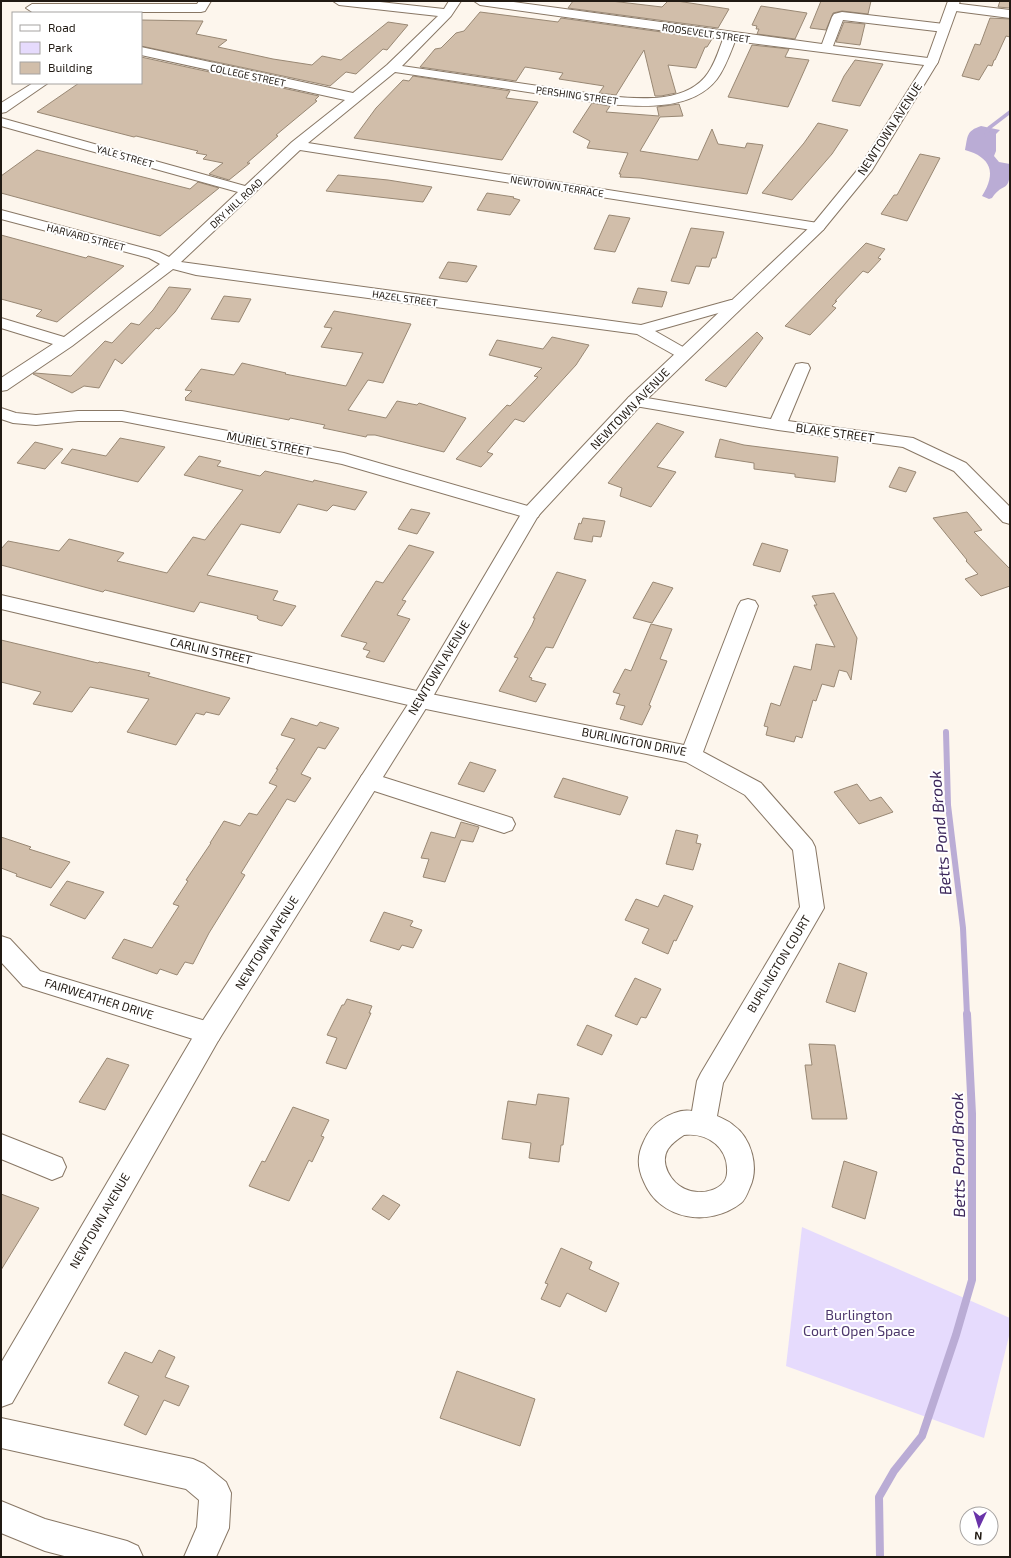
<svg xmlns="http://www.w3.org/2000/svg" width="1011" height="1558" font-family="'Exo 2',sans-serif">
<rect width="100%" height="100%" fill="#fdf6ed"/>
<path fill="#e6dbfd" d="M802,1227L1010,1318V1332L984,1438L786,1366Z"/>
<path fill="#baacd5" d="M981,126L1000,130L996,134V151L994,156L999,162L1010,164C1010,196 1004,180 992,198L989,199L982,196C997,173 991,157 965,150C968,136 966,131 981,126Z"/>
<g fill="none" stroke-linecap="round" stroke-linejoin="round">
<path stroke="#baacd5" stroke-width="3.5" d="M986,135L989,128L1010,112"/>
<path stroke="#baacd5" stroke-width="6" d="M946,732L948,805L963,928L967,1015"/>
<path stroke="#baacd5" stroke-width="8" d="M880,1557L879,1497L894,1471L922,1436L956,1335L972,1280V1114L967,1014"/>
</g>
<path fill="#d1beaa" stroke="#998874" d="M573,1H611L662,7L668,1H677L729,9L718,28L568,8Z
M821,1H871L868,14L842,11L833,13L826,30L810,28Z
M1000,1H1010V8L998,7Z
M761,6L807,13L795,39L757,34L759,29H756L757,26L752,25Z
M480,12L558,22L561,18L712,39L707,47H705L696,68L668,65L676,93L661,96H655L644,50L616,95L599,93L604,86L559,79L563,73L525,67L516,81L420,67L435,49L441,48L456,33L464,31Z
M990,18L1010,19V37L1006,36L995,60H994L992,66L988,65L979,80L962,76L975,44L980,45Z
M141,20L203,21L196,34L227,40L218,47L273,59L312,65L322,56L341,60L388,22L408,25L387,50L383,49L356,74L346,72L330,86L141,46Z
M844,22L865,24L860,45L836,42Z
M752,45L789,49L785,57L809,60L788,107L728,97Z
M141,57L319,96L315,100L317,101L276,135L278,136L247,163H250L229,180L209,174L223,163L203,159L207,155L196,153L198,151L136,136L134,137L37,112L79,83H141Z
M855,60L883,64L860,106L832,101L844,76Z
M413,76L510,91L506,98L538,102L502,160L354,138L376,108L403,80L409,81Z
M592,103L610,106L606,112L659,116L657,107L679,104L683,116L660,117L640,151L698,160L712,129L718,144L745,148L747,143L763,145L747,194L640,178L620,177L621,174H619L628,153L587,148L590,141L573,132Z
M818,123L848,130L832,154L792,200L762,193L804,143Z
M37,150L190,189L198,182L219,188L160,236L1,193V176Z
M920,154L940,158L907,221L881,214L894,195H897Z
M338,175L388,180L432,187L423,202L326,191Z
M487,193L514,197L513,198L520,200L510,215L477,210Z
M609,215L630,218L615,252L594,249Z
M691,228L724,232L716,258H712L709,267L696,266L689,284L671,281Z
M1,235L86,258L88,256L124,266L57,322L36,316L42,310L1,299Z
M866,243L885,249L878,258L881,259L868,273L863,271L835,301H837L832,306L836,308L810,335L785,326Z
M448,262L458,263L477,266L467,282L439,278Z
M169,287L191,289L175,312L159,329L156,328L122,364L115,359L99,388L84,386L72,393L33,374L35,373L71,376L105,341L112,343L131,323L139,325L153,310Z
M638,288L667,292L662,307L632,303Z
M224,296L251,299L239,322L211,319Z
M334,311L411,324L383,383L368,380L348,410L386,418L397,401L417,405L419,403L466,418L444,452L375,435H367L366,437L323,428L325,425L290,418L289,420L185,400L186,399L185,398L192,391L185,390L201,369L234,375L242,363L286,373L285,374L346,386L363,353L321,347L332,328L324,327Z
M757,332L763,338L726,387L705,380Z
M552,337L589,345L576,365L524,422L515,419L487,452L493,454L481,467L456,459L507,405L510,406L538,377L534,376L542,368L489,355L497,340L543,349Z
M657,423L684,432L657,467L676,472L651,507L620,496L622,488L608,483Z
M120,438L165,447L138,482L61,463L72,449L106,456Z
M720,439L744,445L838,457L835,482L795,477V474L754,469V463L715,457Z
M35,442L63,449L45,469L17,463Z
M199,456L221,461L217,466L260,476L265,471L313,482L314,480L367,492L355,510L333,505L327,511L298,504L280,533L241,524L207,575L278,591L273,600L296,606L282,626L259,620L257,618L258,616L200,602L194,612L105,590L103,592L1,565V549L8,541L59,551L69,539L124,553L117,561L167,573L193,537L205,540L243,490L184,475Z
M899,467L916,472L906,492L889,487Z
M411,509L430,513L417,534L398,529Z
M967,512L982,530L974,532L1010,569V586L981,596L965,579L978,574L966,561L967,560L933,518Z
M583,518L605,521L601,537L593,536L592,542L574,539L579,523L581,524Z
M762,543L788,550L780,572L753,565Z
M409,545L434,552L402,600L406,601L397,615L410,619L384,662L366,657L370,651L363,649L367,643L341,636L376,581L383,583Z
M557,572L586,580L553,648L546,647L529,677L532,678L531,680L546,684L536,702L499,691L518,658L514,657L532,625L535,618H533Z
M653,582L673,588L652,623L633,618Z
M834,593L857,638L851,680L847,672L839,670L834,687L822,684L816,701L813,700L802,738L796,736L794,742L766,735L768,727L764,726L771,703L780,706L794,666L811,670L816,644L835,647L814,605H817L812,596Z
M651,624L672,629L660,659L667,661L649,705L651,706L642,725L620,719L625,706L616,704L620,694L613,692L625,669L631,671Z
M1,640L98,663L99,662L150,673L148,676L230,698L219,715L206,712L204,715L196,713L176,745L127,732L149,699L90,687L72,712L33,704L41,692L1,682Z
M291,718L317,726L320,722L339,728L325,749L318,747L301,774L311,778L295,802L287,799L241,873L245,875L209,933L193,964L185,962L177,975L160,969L157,974L112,958L124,939L152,948L179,906L173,904L188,881L186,880L211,843H210L224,821L240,826L249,813L257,815L277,786L269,783L278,769H276L295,739L281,735Z
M470,762L496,770L484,792L458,784Z
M563,778L628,797L620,815L554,797Z
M857,784L870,801L881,797L893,812L859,824L834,792Z
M461,822L479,827L473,842L461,840L445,882L423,877L429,859L421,858L431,832L455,838Z
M676,830L698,835L696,843L701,844L693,870L666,864Z
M1,837L31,847L29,849L70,862L51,888L16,876L17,874L1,868Z
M67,881L104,892L85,919L50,905Z
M664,895L693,906L676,941L674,940L668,954L642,943L649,929L625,920L636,899L658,907Z
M384,912L413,921L410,926L422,930L413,948L402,945L399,950L370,941Z
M839,963L867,973L855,1012L826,1002Z
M635,978L661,989L646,1018L641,1017L637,1025L615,1016Z
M347,999L372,1006L369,1013H371L346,1069L326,1063L337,1038L327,1035L342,1005H344Z
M587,1025L612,1035L602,1055L577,1045Z
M809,1044L835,1045L847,1119H812L805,1065H812Z
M107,1058L129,1065L105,1110L79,1102Z
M538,1094L569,1098L563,1145H561L559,1162L529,1158L531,1143L502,1139L508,1101L536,1105Z
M293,1107L329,1120L321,1136L324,1137L312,1162L309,1160L289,1201L249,1186L262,1161L265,1162Z
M844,1161L877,1172L865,1219L832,1207Z
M1,1194L39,1208L1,1270Z
M383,1195L400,1205L389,1220L372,1209Z
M561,1248L592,1262L589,1269L619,1283L606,1312L567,1293L560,1307L541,1299L548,1284L545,1283Z
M159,1350L175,1357L165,1377L189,1386L179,1406L164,1400L146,1435L124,1425L139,1396L108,1383L125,1352L152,1363Z
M457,1371L535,1399L520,1446L440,1418Z"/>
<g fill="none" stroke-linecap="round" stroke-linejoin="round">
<defs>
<path id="minor" d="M199,1H211L205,11L201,12H32L26,8L32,4H197Z
M333,1H371L444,9L449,1H461L451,16L402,66L607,96C639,99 687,104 708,73C715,63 719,50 723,39L480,5L474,1H506L822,44L832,17L834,14L842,12L944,24L950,28L944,32L843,20L833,46L936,59L938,62L936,65L932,66L735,41C730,54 725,68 717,79C692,111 642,107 607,104L395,72L308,143L818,223L823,224L825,227L823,230L818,231L300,150L181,262L641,325L731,300H743L745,303L743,306L655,331L690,351L692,354L690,357L684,359L678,357L637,334L196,275L173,269L72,346L7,390L1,391V378L53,344L1,328V318L64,337L160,264L149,258L1,219V210L159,252L169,257L238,192L1,126V118L245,186L292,142L345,100L141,55V47L353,93L387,65L438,16L339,5Z
M952,3L1010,10V18L948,10L946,7L948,4Z
M33,83H48L6,112L1,113V103Z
M802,363L808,364L810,368L788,421L913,438L966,463L1010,507V524L1003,522L954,471L903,447L778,430L635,406L629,405L626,401L629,397L635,396L771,419L794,368L796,364Z
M1,408L16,413L36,415L78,411H122L344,453L538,509L540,513L538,517L531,519L342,464L122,421H78L36,425L13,423L1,419Z
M1,595L421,692L684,745L738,606L741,601L748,599L755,601L758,606L703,752L761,783L812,841L815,847L824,908L723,1083L717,1116C723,1119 729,1121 733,1125C752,1138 759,1168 750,1187C748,1192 745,1200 741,1203C709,1228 660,1220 644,1182C637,1167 637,1155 644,1141C648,1132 653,1125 661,1120C670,1114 682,1109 692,1111L697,1081L701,1073L800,907L793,850L745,795L686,762L421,708L1,609ZM684,1135C708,1132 729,1148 727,1173C726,1191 699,1196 685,1189C671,1183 659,1163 668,1149C672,1143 678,1139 684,1135Z
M370,773L512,818L515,824L512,830L504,833L362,787L359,781L362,775Z
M1,936L10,939L40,971L209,1022L218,1025L222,1033L218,1041L209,1044L23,986L1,962Z
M1,1134L62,1158L66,1167L62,1176L52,1180L1,1159Z
M1,1418L193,1459L204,1464L226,1482L231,1493L229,1528L216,1557H184L197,1527L199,1500L186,1489L1,1448Z
M1,1501L45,1519L127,1541L138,1546L143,1557H68L45,1551L1,1533Z"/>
<path id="major" d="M948,1H960L938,62L872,170L823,230L641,405L538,516L428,705L218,1041L12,1403L1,1407V1363L200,1025L414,695L524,509L629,397L813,224L859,168L926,62Z"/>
</defs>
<use href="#minor" stroke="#887765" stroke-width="2"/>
<use href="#major" stroke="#887765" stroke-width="2"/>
<use href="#minor" fill="#fff" fill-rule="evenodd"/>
<use href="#major" fill="#fff" fill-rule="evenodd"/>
</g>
<g text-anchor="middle" stroke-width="4" stroke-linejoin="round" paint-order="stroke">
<g font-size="10" fill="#211a13" stroke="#fff">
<text transform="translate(706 33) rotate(8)" y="4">ROOSEVELT STREET</text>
<text transform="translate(248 75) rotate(12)" y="4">COLLEGE STREET</text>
<text transform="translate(577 95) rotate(8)" y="4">PERSHING STREET</text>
<text transform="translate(125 156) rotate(16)" y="4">YALE STREET</text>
<text transform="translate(557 186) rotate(9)" y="4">NEWTOWN TERRACE</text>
<text transform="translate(236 203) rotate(-43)" y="4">DRY HILL ROAD</text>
<text transform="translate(86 237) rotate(15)" y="4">HARVARD STREET</text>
<text transform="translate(405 298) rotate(8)" y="4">HAZEL STREET</text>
</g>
<g font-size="12" fill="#211a13" stroke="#fff">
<text transform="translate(890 129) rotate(-57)" y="4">NEWTOWN AVENUE</text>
<text transform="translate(630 409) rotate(-46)" y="4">NEWTOWN AVENUE</text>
<text transform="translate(835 433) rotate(8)" y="4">BLAKE STREET</text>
<text transform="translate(269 444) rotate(11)" y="4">MURIEL STREET</text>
<text transform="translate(211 651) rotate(13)" y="4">CARLIN STREET</text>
<text transform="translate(439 668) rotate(-59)" y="4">NEWTOWN AVENUE</text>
<text transform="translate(634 742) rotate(11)" y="4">BURLINGTON DRIVE</text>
<text transform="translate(267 943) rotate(-58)" y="4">NEWTOWN AVENUE</text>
<text transform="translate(779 964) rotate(-59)" y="4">BURLINGTON COURT</text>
<text transform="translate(99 999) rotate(17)" y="4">FAIRWEATHER DRIVE</text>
<text transform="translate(100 1221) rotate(-60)" y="4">NEWTOWN AVENUE</text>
</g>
<g font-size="14" fill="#4c376c" stroke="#fff">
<text x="859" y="1320">Burlington<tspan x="859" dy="16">Court Open Space</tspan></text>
</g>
<g font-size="16" font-style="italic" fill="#3b265a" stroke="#fff">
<text transform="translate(940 833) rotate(-95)" y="6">Betts Pond Brook</text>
<text transform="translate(958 1155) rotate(-91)" y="6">Betts Pond Brook</text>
</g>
</g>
<rect width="1011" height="1558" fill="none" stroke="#211a13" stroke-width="4"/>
<rect x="12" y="12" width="130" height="72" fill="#ffffff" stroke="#a6a3a1"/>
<rect x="20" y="25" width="20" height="6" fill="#ffffff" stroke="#a6a3a1"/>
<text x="48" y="32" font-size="12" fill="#211a13">Road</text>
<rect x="20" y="42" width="20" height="12" fill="#e6dbfd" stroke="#a6a3a1"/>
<text x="48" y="52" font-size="12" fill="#211a13">Park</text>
<rect x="20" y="62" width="20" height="12" fill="#d1beaa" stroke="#a6a3a1"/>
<text x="48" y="72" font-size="12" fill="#211a13">Building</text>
<g transform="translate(979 1526) rotate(184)"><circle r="19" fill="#ffffff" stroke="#a6a3a1"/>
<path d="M0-3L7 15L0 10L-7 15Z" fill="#6933a9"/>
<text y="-6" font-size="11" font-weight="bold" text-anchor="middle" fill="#211a13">N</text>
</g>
</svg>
